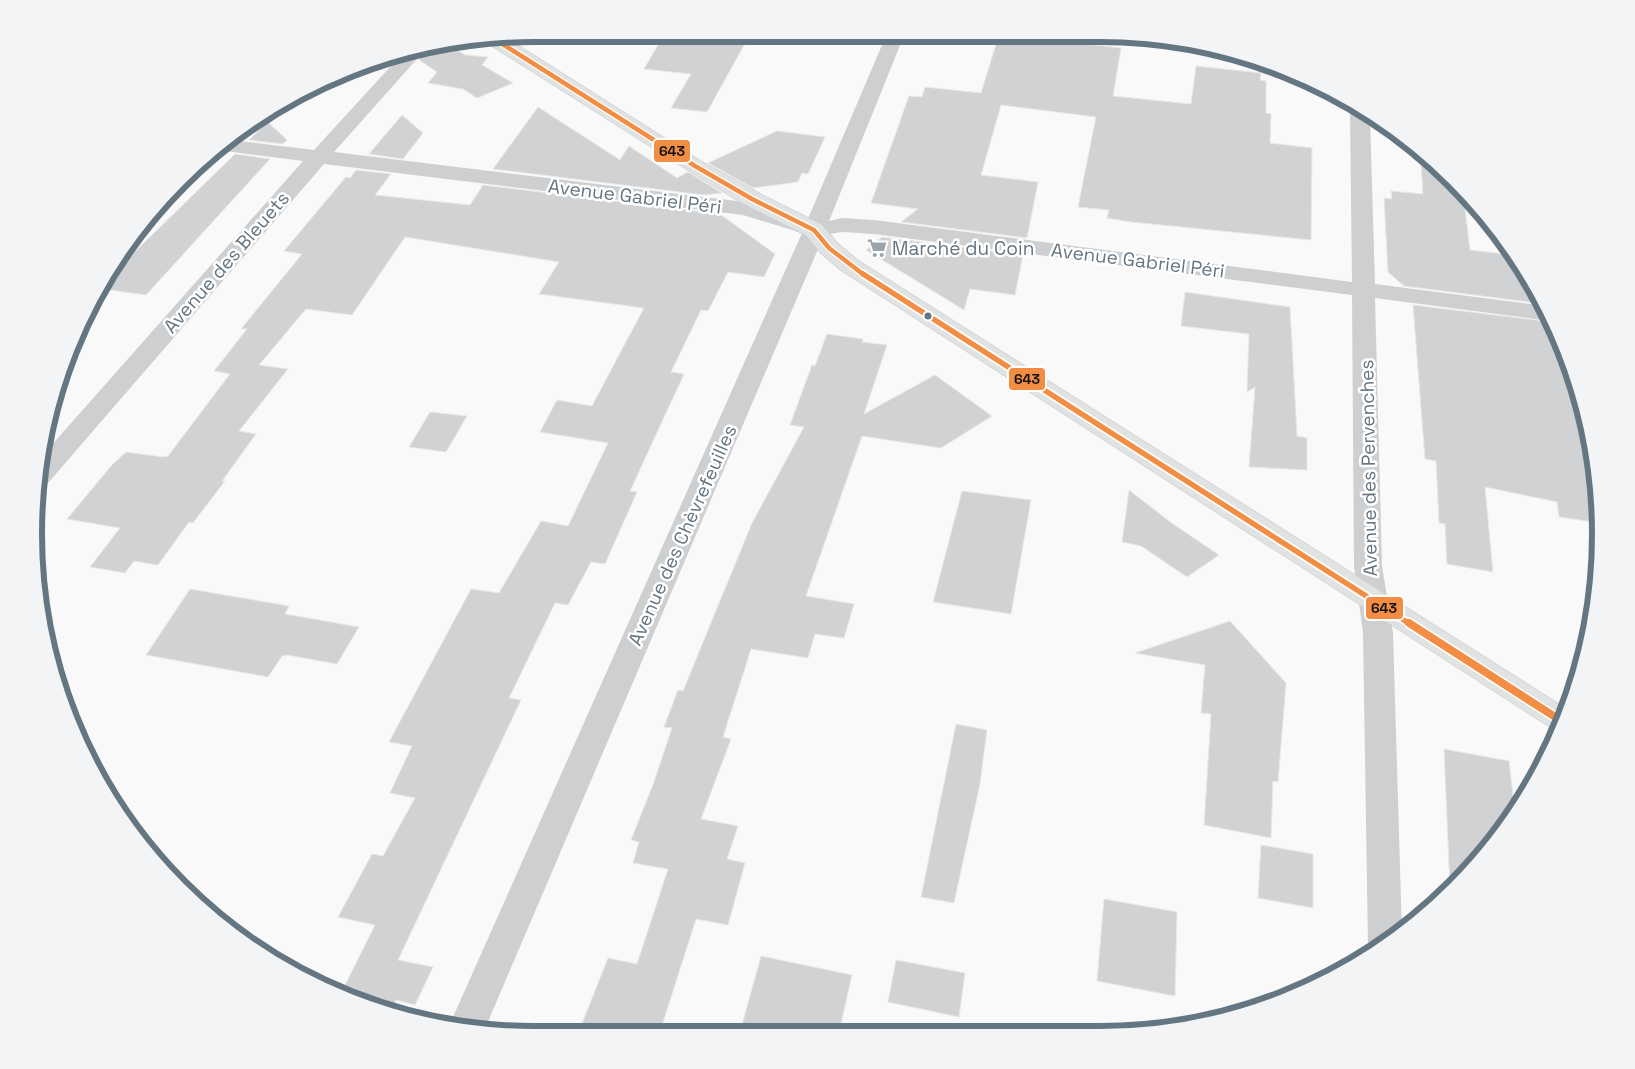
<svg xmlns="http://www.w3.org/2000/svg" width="1635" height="1069" font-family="'Space Grotesk',sans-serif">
<rect width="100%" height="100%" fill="#f9f9f9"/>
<path fill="#d0d2d3" stroke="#e8e8e8" d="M662,38H748L707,112L671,108L691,74L644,69Z
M998,38H1034L1121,48L1113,96L1191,104L1196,66L1261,73L1260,80L1266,81V113L1271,114L1270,143L1312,148L1311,240L1131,222L1107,218L1109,210L1078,207L1096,117L1001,105L981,175L1038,182L1027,238L901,222L918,209L871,203L909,96L922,97L925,87L981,93Z
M446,43L465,55L488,57L482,65L513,83L477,98L463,89L428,83L437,72L419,60L426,51L425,48Z
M538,107L620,160L629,146L677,178L688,172L722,193L704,195L493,169Z
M402,115L423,133L403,159L369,154Z
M268,122L287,140L283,144L249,140Z
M777,131L825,137L808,174L802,173L798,182L753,188L708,163Z
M1420,151L1431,158L1463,192L1470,250L1514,255L1544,304L1404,286L1388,272L1384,198L1392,199L1391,191L1423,194Z
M235,154L270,159L146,295L103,289L111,275Z
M356,170L391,174L375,195L470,205L483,185L720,214L775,254L764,277L728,272L708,311L701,310L671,372L684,374L630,491L637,492L605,564L591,562L568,605L555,603L509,698L521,700L398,960L433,967L415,1005L396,1000L390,1013L374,1009L340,995L375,925L338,917L372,854L383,856L415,798L390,793L412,746L389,742L471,589L499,593L541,521L568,526L608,443L540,432L557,400L592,406L644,308L539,294L559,262L405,237L352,315L306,309L259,365L288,369L239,431L256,434L222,481H225L193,523L189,522L158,565L134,561L125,573L90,567L120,528L67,519L112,465L126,452L163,457L168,456L230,374L214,371L247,329H241L302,254L284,251L346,177L350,178Z
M882,237L1023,255L1015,295L970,289L964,310L866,250Z
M1185,292L1290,307L1297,436L1307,438V470L1249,467L1255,387L1247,392L1249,334L1181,326Z
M1413,305L1553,322L1584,405L1600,502V523L1559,517L1557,502L1485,487L1493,572L1447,564L1445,524L1439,523L1436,461L1425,459Z
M827,334L863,339L862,342L887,345L864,414L935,375L992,416L941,448L862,436L806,596L854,604L844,638L815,634L808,658L751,649L723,737L731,739L701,819L738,826L727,859L745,863L728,925L696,919L660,1032L579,1031L608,958L637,964L668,869L633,863L639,842L631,840L654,782L672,728L664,727L678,690L683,691L752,523L804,427L790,425L812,365L815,366Z
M430,412L467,416L446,452L409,447Z
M1129,490L1173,524L1219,555L1187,577L1141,546L1122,542Z
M962,491L1031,500L1011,614L933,602Z
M190,589L289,606L285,614L359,627L337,664L287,655L282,656L268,677L146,655Z
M1230,621L1286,683L1278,782L1273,781L1271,838L1204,825L1211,714L1201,713L1205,665L1135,653Z
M956,724L987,730L980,784L954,903L921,897Z
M1444,749L1509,761L1515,812L1477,865L1450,890Z
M1261,845L1313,854V908L1258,898Z
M1104,899L1177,912L1175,996L1097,981Z
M761,956L852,975L839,1033L740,1032Z
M896,960L965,973L959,1017L888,1002Z"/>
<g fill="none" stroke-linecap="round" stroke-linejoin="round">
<defs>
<path id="secondary" d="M484,38H506L702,162L760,194L822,225L837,243L857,260L1568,710L1558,732L841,270L821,253L806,235L744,204L688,170L486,42Z"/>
</defs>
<use href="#secondary" stroke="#d5d6d7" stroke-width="2"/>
<path fill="#cecfd0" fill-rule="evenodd" d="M885,38H903L829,221L842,218L874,220L1352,282L1350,111L1354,107L1370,118L1375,284L1545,306L1552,320L1550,321L1375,298L1382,566L1393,633L1402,934L1371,953L1368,945L1363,633L1354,566L1352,295L874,234L842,232L824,235L484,1031H469L449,1026L802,233L743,215L324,164L48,483L39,486L42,456L303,161L218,150L230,140L314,150L402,54L425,50L334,152L745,202L807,221Z"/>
<use href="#secondary" fill="#e1e2e2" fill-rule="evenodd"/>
<defs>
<path id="bus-1-far2" d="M493,38L695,166L752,199L814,230L829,248L864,275"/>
<path id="bus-1-far1" d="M863,274L1410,624"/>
<path id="bus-1" d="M1409,623L1563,722"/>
</defs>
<use href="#bus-1-far2" stroke="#fff" stroke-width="7"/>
<use href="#bus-1-far1" stroke="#fff" stroke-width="9"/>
<use href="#bus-1" stroke="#fff" stroke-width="11"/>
<use href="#bus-1-far2" stroke="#f28e43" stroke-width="4.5"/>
<use href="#bus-1-far1" stroke="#f28e43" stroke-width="5.5"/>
<use href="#bus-1" stroke="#f28e43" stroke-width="8"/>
</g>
<defs>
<symbol id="supermarket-bare" viewBox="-9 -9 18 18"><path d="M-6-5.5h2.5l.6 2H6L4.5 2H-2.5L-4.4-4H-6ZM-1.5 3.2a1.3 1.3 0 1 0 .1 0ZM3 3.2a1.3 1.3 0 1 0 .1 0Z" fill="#99a4ac" stroke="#fff" stroke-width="2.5" paint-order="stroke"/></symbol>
</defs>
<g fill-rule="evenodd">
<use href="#supermarket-bare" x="863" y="234" width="28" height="28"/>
</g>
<circle fill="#657683" stroke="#fff" stroke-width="2" cx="928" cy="316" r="4.5"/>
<g text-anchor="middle" stroke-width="5" stroke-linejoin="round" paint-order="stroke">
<g font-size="19" fill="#657683" stroke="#fff">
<text transform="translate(635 196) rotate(7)" y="7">Avenue Gabriel Péri</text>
<text transform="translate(1138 260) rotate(7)" y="7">Avenue Gabriel Péri</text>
<text transform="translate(226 262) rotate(-49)" y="7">Avenue des Bleuets</text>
<text transform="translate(1368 468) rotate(-91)" y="7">Avenue des Pervenches</text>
<text transform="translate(682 535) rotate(-66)" y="7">Avenue des Chèvrefeuilles</text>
</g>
<g font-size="19" fill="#657683" stroke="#fff" text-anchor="start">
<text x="892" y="255">Marché du Coin</text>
</g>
</g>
<path d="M0 0H1635V1069H0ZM534 42H1100A492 492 0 0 1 1592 534V534A492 492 0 0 1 1100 1026H534A492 492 0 0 1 42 534V534A492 492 0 0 1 534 42Z" fill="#f3f4f5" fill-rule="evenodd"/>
<path fill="none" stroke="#657683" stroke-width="6" d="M534 42H1100A492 492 0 0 1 1592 534V534A492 492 0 0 1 1100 1026H534A492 492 0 0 1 42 534V534A492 492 0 0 1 534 42Z"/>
<g stroke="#fff" stroke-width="2">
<rect x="653" y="139" width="38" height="24" rx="5" fill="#f28e43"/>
<rect x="1008" y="367" width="38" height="24" rx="5" fill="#f28e43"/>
<rect x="1365" y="596" width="39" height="24" rx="5" fill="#f28e43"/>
</g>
<g font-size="14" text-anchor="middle" font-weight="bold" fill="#111">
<text x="672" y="156">643</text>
<text x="1027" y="384">643</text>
<text x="1384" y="613">643</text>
</g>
</svg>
